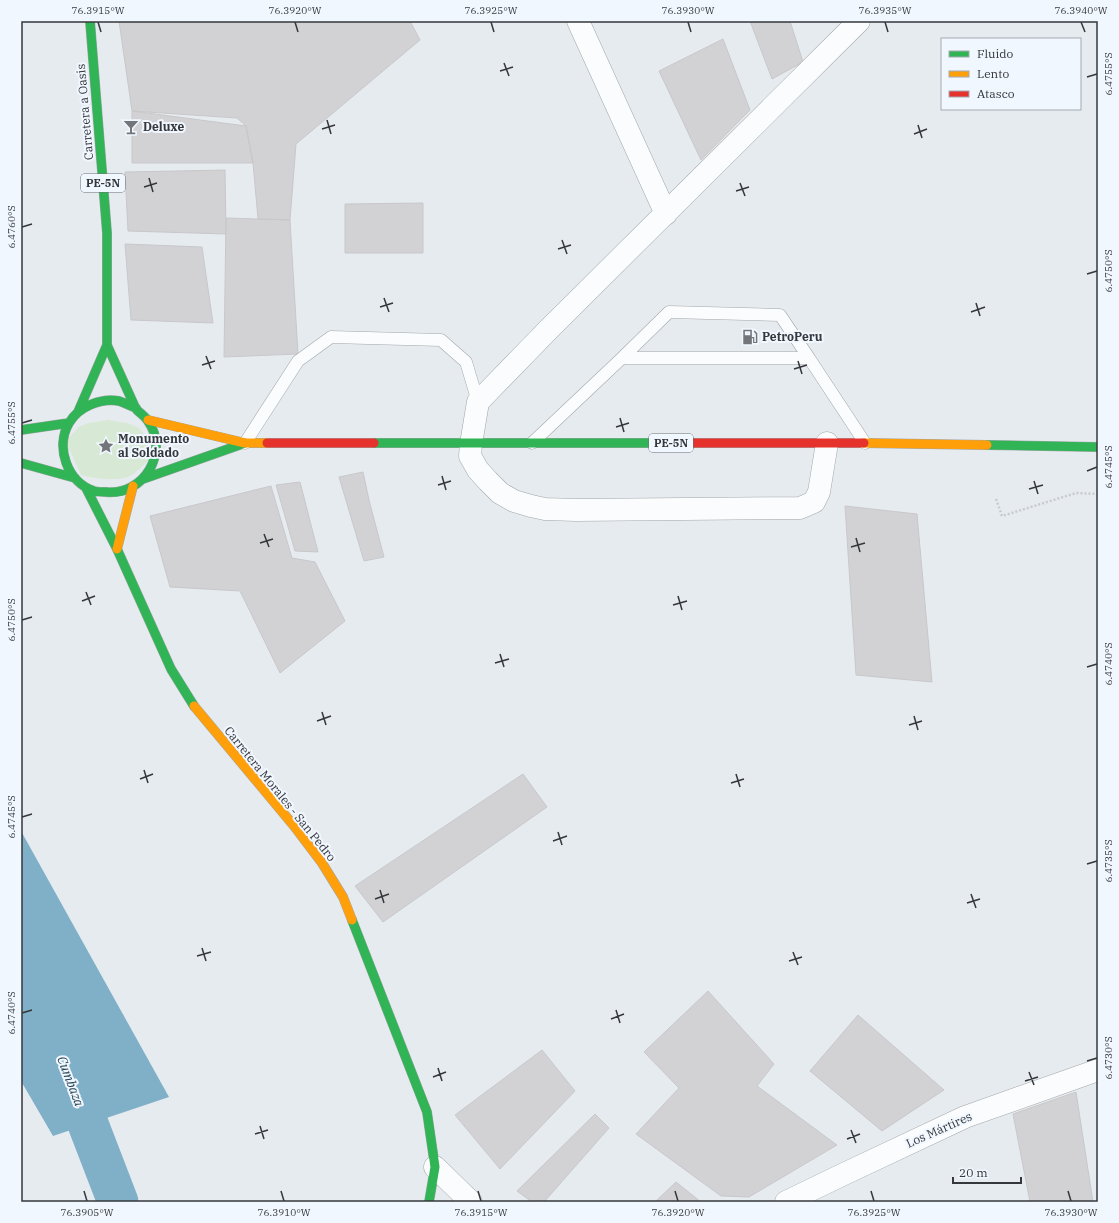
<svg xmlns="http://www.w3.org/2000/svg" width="1119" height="1223" font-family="'IBM Plex Serif',serif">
<rect width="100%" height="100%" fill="#e6ebf0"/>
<path fill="#d7e8d4" d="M108,420L127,423L139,428L148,439V461C142,466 135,474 128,477C113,481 96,479 81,475L66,441L79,427L89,423Z"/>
<path fill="#80b0c8" d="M21,831L169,1097L53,1136L21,1081Z"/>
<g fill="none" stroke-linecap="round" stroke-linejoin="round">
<path stroke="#80b0c8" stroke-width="41" d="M68,1072L118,1202"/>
</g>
<path fill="#d2d2d5" stroke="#c8c8cb" d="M119,21H410L420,40L296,144L290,220L258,219L253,163L246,126L237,118L132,111Z
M750,21H790L803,62L772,79Z
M723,39L750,110L701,160L659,71Z
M132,111L246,126L253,163H132Z
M225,170L226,234L128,231L125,172Z
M423,203V253H345V204Z
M226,218L290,220L298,354L224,357Z
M125,244L202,247L213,323L131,320Z
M363,472L369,500L384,557L364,561L339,477Z
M300,482L318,552L295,551L276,485Z
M271,486L292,558L315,562L345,621L280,673L240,591L170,587L150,516Z
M845,506L917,514L932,682L856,675Z
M523,774L547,807L383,922L355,886Z
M708,991L774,1064L757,1086L837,1145L749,1197L721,1196L636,1134L679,1088L644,1052Z
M858,1015L944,1090L882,1131L810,1071Z
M542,1050L575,1091L500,1169L455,1115Z
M1076,1092L1093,1202H1030L1013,1114Z
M595,1114L609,1128L544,1202H532L517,1191Z
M676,1182L701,1202H655Z"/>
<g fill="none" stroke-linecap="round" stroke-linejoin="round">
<defs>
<path id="lane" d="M622,358L669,312L780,315L809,358
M245,443L298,361L331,337L441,340L466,362L478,402
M532,443L622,358H809L865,443"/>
<path id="street" d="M578,21L666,214
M827,443L819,492L814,502L800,508L576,510L545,509L531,506L514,501L500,493L488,481L478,470L470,456L471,444L478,402L548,330L859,21
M435,1167L471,1202
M786,1202L844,1174L965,1117L1098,1070"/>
<path id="fast" d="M107,345L135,407L137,410C141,414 145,416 148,421C170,452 144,496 106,492C102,492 98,492 94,491C67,482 55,447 69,423C79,406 101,398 119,401C125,403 130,406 136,408
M78,412L107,345V233L90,21
M21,430L69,423
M374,443H693
M987,445L1098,447
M21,463L75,478
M143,479L245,443
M86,488L117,549L171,669L194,706
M352,920L427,1112L435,1167L429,1202"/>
<path id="slow" d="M148,420L245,443H267
M864,443L987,445
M117,549L133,486
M194,706L294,826L322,863L343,897L352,920"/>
<path id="jam" d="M267,443H374
M693,443H864"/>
</defs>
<use href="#lane" stroke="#a2a6a9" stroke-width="13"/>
<use href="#street" stroke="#a2a6a9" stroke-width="23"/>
<use href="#fast" stroke="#a2a6a9" stroke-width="10"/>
<use href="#slow" stroke="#a2a6a9" stroke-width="10"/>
<use href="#jam" stroke="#a2a6a9" stroke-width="10"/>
<path stroke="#c9cacc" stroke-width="2.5" stroke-dasharray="2 2" stroke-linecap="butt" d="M996,499L1002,516L1076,493L1098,494"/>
<use href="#lane" stroke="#fbfcfd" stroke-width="12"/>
<use href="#street" stroke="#fbfcfd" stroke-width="22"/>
<use href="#fast" stroke="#30b455" stroke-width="9"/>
<use href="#slow" stroke="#ff9f0a" stroke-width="9"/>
<use href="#jam" stroke="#e5322d" stroke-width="9"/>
</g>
<path fill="none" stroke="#34373b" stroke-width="1.5" d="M98,22L101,32M295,22L298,32M491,22L494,32M688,22L691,32M885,22L888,32M1081,22L1085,32M504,63L509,76M500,71L513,67M1087,77L1097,74M327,120L331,134M918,125L922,138M322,129L335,125M914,134L927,129M149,178L153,192M740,183L745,196M144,187L157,183M736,191L749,187M22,227L32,224M562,240L567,254M558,249L571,245M1087,274L1097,271M384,298L389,312M976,303L980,316M380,307L393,303M971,312L985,307M206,356L211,369M798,361L802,374M202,365L215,361M794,369L807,365M620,418L624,432M22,423L32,420M616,427L629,423M1087,471L1097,467M442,476L446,490M1034,481L1038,494M438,485L451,481M1029,489L1043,485M264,534L269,547M856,538L860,552M260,543L273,539M851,547L865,543M86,592L91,605M678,596L682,610M82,601L95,596M673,605L687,601M22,620L32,617M500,654L504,667M495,663L509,659M1087,667L1097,664M322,712L326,725M914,716L918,730M317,721L331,716M909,725L922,721M144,770L148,783M736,774L740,787M140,779L153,774M731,783L744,779M22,817L32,814M558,832L562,845M553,841L567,836M1087,864L1097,861M380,890L384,903M971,894L976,908M375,899L389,894M967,903L980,899M202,948L206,961M793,952L798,965M197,956L211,952M789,961L802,957M616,1010L620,1023M22,1013L32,1010M611,1019L624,1014M1087,1061L1097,1058M438,1068L442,1081M1029,1072L1034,1085M433,1077L446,1072M1025,1081L1038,1077M260,1126L264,1139M851,1130L856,1143M255,1134L268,1130M847,1139L860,1134M84,1191L87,1201M281,1191L284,1201M478,1191L481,1201M675,1191L678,1201M871,1191L874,1201M1068,1191L1071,1201"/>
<defs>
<symbol id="bar-bare" viewBox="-9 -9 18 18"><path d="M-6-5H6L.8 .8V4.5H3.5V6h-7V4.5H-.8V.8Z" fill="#72767a" stroke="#f1f7ff" stroke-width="2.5" paint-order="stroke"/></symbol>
<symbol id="fuel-bare" viewBox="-9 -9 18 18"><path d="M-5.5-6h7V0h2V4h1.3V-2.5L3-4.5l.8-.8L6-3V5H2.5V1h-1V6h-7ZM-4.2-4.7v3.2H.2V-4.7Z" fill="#72767a" stroke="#f1f7ff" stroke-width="2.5" paint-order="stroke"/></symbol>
<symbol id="sight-bare" viewBox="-9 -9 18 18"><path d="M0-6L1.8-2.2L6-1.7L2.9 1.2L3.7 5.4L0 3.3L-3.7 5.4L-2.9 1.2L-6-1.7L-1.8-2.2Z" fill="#72767a" stroke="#f1f7ff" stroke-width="2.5" paint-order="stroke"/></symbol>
</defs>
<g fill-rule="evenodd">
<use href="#bar-bare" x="120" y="116" width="22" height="22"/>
<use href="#fuel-bare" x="739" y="326" width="22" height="22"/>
<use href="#sight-bare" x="95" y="435" width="22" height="22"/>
</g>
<g text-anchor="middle" stroke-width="4" stroke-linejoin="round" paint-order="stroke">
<g fill="#f1f7ff" stroke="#6d7176" stroke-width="1">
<rect x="81" y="174" width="44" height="18" rx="3"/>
<rect x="649" y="434" width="44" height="18" rx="3"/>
</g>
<g font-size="11" font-weight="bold" fill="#34373b">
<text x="103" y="187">PE-5N</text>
<text x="671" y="447">PE-5N</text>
</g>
<g font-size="12" fill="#34373b" stroke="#f1f7ff">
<text transform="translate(85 112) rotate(-95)" y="4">Carretera a Oasis</text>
<text transform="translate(280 794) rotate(51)" y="4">Carretera Morales - San Pedro</text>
<text transform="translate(939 1130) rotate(-24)" y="4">Los Mártires</text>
</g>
<g font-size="12" font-weight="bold" fill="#34373b" stroke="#f1f7ff" text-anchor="start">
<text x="143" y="131">Deluxe</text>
<text x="762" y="341">PetroPeru</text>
<text x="118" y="443">Monumento<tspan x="118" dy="14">al Soldado</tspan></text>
</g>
<g font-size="13" font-style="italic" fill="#193947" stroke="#f1f7ff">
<text transform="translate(71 1081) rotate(69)" y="5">Cumbaza</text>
</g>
</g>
<rect width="1119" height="1223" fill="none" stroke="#f1f7ff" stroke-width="44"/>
<rect x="941" y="38" width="140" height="72" fill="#f1f7ff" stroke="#a5aab1"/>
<rect x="949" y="51" width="20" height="6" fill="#30b455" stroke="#a5aab1"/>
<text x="977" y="58" font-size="12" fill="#34373b">Fluido</text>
<rect x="949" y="71" width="20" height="6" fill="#ff9f0a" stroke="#a5aab1"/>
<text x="977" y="78" font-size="12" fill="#34373b">Lento</text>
<rect x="949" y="91" width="20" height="6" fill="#e5322d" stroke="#a5aab1"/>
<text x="977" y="98" font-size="12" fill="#34373b">Atasco</text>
<path d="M953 1177v6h68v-6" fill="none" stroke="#34373b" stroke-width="2"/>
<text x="959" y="1177" font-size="12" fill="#34373b" stroke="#f1f7ff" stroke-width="3" paint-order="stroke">20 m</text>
<rect x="22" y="22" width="1075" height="1179" fill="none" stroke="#34373b" stroke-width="1.5"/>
<g font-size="10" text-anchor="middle" fill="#34373b">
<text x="98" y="14">76.3915°W</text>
<text x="295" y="14">76.3920°W</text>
<text x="491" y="14">76.3925°W</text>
<text x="688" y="14">76.3930°W</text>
<text x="885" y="14">76.3935°W</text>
<text x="1081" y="14">76.3940°W</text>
<text transform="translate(1108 74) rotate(-90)" y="4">6.4755°S</text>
<text transform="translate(11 227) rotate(-90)" y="4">6.4760°S</text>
<text transform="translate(1108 271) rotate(-90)" y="4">6.4750°S</text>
<text transform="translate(11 423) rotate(-90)" y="4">6.4755°S</text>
<text transform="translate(1108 467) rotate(-90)" y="4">6.4745°S</text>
<text transform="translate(11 620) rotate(-90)" y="4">6.4750°S</text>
<text transform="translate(1108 664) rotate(-90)" y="4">6.4740°S</text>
<text transform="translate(11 817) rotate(-90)" y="4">6.4745°S</text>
<text transform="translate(1108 861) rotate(-90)" y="4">6.4735°S</text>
<text transform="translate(11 1013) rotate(-90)" y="4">6.4740°S</text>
<text transform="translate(1108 1058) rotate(-90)" y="4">6.4730°S</text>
<text x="87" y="1216">76.3905°W</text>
<text x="284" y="1216">76.3910°W</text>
<text x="481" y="1216">76.3915°W</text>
<text x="678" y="1216">76.3920°W</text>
<text x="874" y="1216">76.3925°W</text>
<text x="1071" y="1216">76.3930°W</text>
</g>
</svg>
